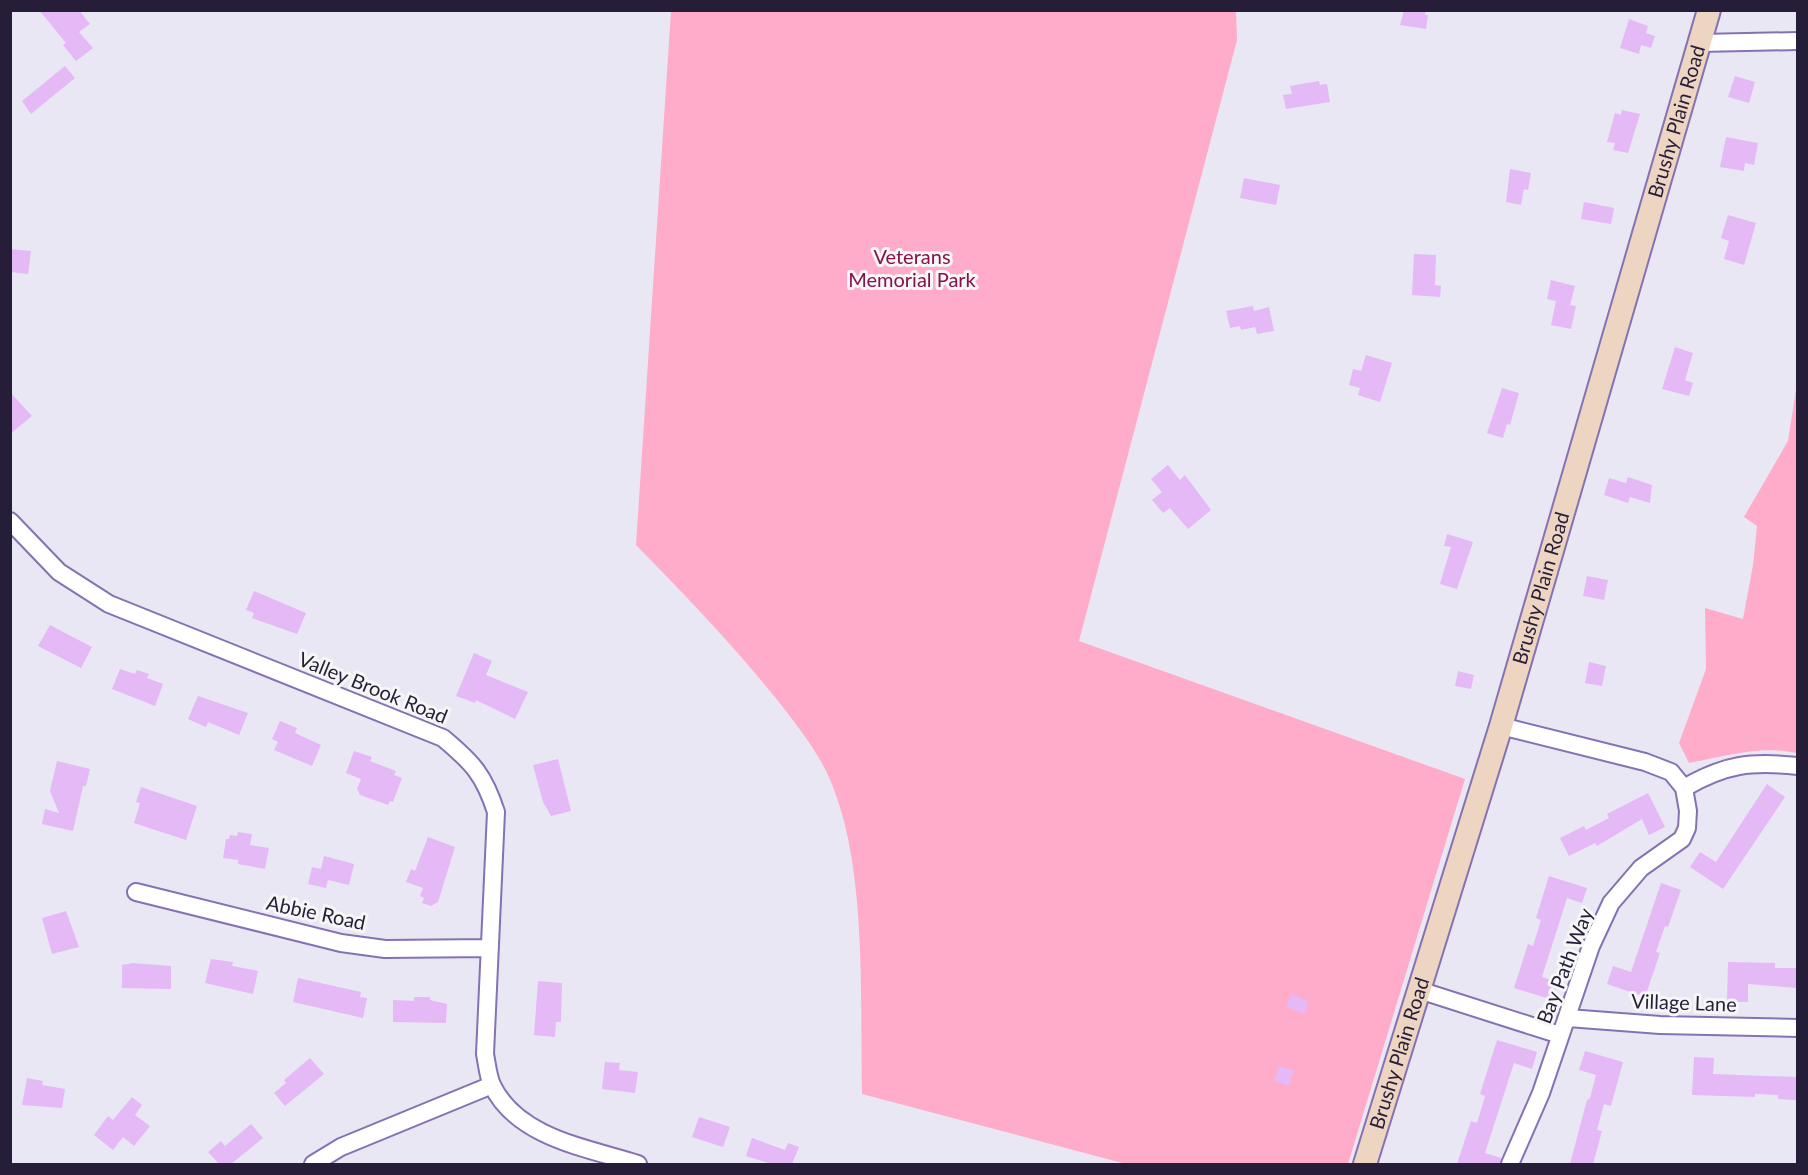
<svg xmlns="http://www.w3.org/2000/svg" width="1808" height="1175" font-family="Lato,sans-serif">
<rect width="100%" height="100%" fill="#eae7f5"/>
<path fill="#feacc9" d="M671,11H1236L1237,40L1079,641L1465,779L1348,1164H1126L862,1094C860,1002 867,872 833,787C820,753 796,724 774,696C731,643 684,594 636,545Z
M1797,383V753C1761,745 1725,756 1689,763L1679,743L1706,669L1705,608L1743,619L1753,565L1757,526L1744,517L1788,441Z"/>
<path fill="#e5b8f6" d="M39,10H79L90,24L79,32L93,48L76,61L63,45L66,43Z
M1404,10H1426L1425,15H1428L1426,29L1400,25Z
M1629,19L1648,26L1646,33L1655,36L1651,48L1641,45L1639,54L1620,48Z
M65,66L75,78L31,114L22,101Z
M1735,76L1755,82L1749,103L1728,97Z
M1319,81L1320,85L1327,84L1330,102L1286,109L1283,95L1292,94L1290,86Z
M1622,110L1640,114L1628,153L1613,150L1615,143L1607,142L1615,113L1621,115Z
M1726,137L1758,143L1754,165L1745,163L1744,171L1720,167Z
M1510,169L1531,173L1528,190L1524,189L1521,205L1506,202Z
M1244,178L1280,185L1276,205L1240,198Z
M1584,202L1614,208L1611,224L1581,219Z
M1728,215L1756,223L1744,265L1724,259L1729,241L1721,238Z
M10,249L31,251L28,274L10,272Z
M1414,254L1436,255L1435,285L1441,286L1440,297L1412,295Z
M1551,280L1575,286L1570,305L1576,306L1571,329L1551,325L1556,301L1547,299Z
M1253,306L1254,311L1269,307L1274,331L1257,334L1255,327L1241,330L1240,326L1230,328L1226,311Z
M1675,347L1693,353L1685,380L1693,383L1689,396L1662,389Z
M1366,355L1392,363L1380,402L1358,395L1360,388L1349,385L1353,369L1361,371Z
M1502,388L1519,393L1510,425L1507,424L1503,438L1487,433Z
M10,392L32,416L10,434Z
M1168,465L1180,480L1185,475L1211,510L1188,529L1170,508L1163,513L1152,500L1162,492L1151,479Z
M1628,477L1652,485L1650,503L1630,497L1628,503L1604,495L1609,478L1626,483Z
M1447,534L1473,542L1457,589L1440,584L1451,547L1444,546Z
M1587,576L1608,580L1604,600L1583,596Z
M254,591L306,613L297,634L252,618L254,613L246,610Z
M50,625L92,647L81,668L38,646Z
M474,653L492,661L486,675L528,692L515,719L476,700L475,703L456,696Z
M1589,662L1606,666L1602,686L1585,683Z
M120,669L135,674L137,670L149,674L147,678L163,684L155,706L112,689Z
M1458,671L1474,675L1471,689L1455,686Z
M198,696L248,713L239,735L208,722L206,727L188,719Z
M280,721L297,728L295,733L321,745L312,766L274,750L278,742L272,739Z
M354,751L372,757L370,761L396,771L394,775L402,778L393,802L390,801L388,805L360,795L357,789L361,779L346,773Z
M558,759L571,811L551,816L543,802L533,765Z
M57,761L90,769L86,786H83L73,831L42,824L45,809L59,813L50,791Z
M1767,784L1785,797L1723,889L1690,867L1700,852L1716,862Z
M141,787L197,806L186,840L134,823L140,803L136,802Z
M1648,793L1665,827L1649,835L1642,819L1597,846L1595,843L1569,856L1560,838L1584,826L1586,830L1609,818L1607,814Z
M238,832L252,834L250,845L269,848L265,869L238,864V860L223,858L226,839H229L230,835L237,836Z
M428,837L455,847L438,902L431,906L422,903L424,898L420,896L423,888L406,882L411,869L415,871Z
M324,856L354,864L349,885L328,880L326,888L308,884L312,867L321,869Z
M1549,876L1587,888L1582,903L1567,898L1542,977L1558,982L1553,1000L1514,988L1528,944L1533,946L1541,920L1536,918Z
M1661,883L1681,890L1668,927L1665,926L1656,952L1660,953L1645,997L1607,984L1613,966L1631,972Z
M66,911L79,947L52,954L42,918Z
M211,959L233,962L232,966L258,971L253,994L205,983Z
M1728,962L1775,963V968H1797V988L1748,984V1002H1727Z
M133,963L171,966V989L122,988V965Z
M298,978L361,992L360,997L367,998L363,1018L293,1002Z
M538,981L562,983L561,1022H556L555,1037L534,1035Z
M1291,994L1309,1001L1304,1014L1286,1007Z
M414,997H430V1000L447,1004L446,1023L393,1022V1000L414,1001Z
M1497,1040L1537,1052L1532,1069L1514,1063L1485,1153L1501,1158L1500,1164H1457L1471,1121L1477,1123L1485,1096L1480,1094Z
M1585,1051L1623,1062L1611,1106L1604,1104L1597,1130L1602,1131L1593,1164H1570L1587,1100L1590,1098L1596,1075L1579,1070Z
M1694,1057L1714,1058L1713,1074L1797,1077V1100L1778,1099V1095L1755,1094V1097L1692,1095Z
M310,1058L324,1074L285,1106L274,1093L286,1083L284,1080Z
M605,1062L620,1063L619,1070L638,1072L635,1093L602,1089Z
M1279,1066L1294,1070L1289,1086L1274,1081Z
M27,1078L43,1081L42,1085L65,1089L62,1108L22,1105Z
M132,1097L142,1105L135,1115L150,1126L134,1146L123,1137L113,1150L94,1135L108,1116L113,1120Z
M699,1117L730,1127L723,1147L692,1137Z
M251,1124L263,1138L231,1164H219L208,1152L221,1141L225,1146Z
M752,1138L785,1150L788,1143L799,1147L792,1164H771L746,1156Z"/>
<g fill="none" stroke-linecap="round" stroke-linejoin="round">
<defs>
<path id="street" d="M1700,43L1798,41
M10,521L59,572L109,604L443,738C473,763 484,775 496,812L485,1054C487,1064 488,1076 492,1085C517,1138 588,1148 638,1164
M1501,726L1645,762L1671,772L1684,788L1688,811L1687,828L1682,839L1641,868L1611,903L1591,946L1541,1093L1510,1164
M1684,788C1725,764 1751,761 1798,766
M136,892L341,943L385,949L490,948
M1419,990L1560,1035
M1568,1018L1660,1025L1798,1028
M313,1164L341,1147L492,1085"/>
<g id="secondary">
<path id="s1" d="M1365,1164L1501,726L1709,10"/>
</g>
</defs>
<use href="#street" stroke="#8572b3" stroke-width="20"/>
<use href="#secondary" stroke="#8572b3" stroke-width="26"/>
<use href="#street" stroke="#fff" stroke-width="16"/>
<use href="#secondary" stroke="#edd5c1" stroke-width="22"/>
</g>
<g text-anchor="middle" stroke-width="6" stroke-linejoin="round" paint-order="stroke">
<g font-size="20" fill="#261e38" stroke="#f6f6f6">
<text dy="7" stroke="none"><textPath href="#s1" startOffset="1088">Brushy Plain Road</textPath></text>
<text dy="7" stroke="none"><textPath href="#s1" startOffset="602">Brushy Plain Road</textPath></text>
<text transform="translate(373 688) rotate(22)" y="7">Valley Brook Road</text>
<text transform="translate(316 913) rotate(12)" y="7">Abbie Road</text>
<text transform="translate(1565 966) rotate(-69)" y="7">Bay Path Way</text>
<text transform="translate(1684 1003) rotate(2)" y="7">Village Lane</text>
<text dy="7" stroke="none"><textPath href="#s1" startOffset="116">Brushy Plain Road</textPath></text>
</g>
<g font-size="20" fill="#85134c" stroke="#f6f6f6">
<text x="912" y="264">Veterans<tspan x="912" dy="23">Memorial Park</tspan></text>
</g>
</g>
<rect width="1808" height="1175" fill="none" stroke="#261e38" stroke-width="24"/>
</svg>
